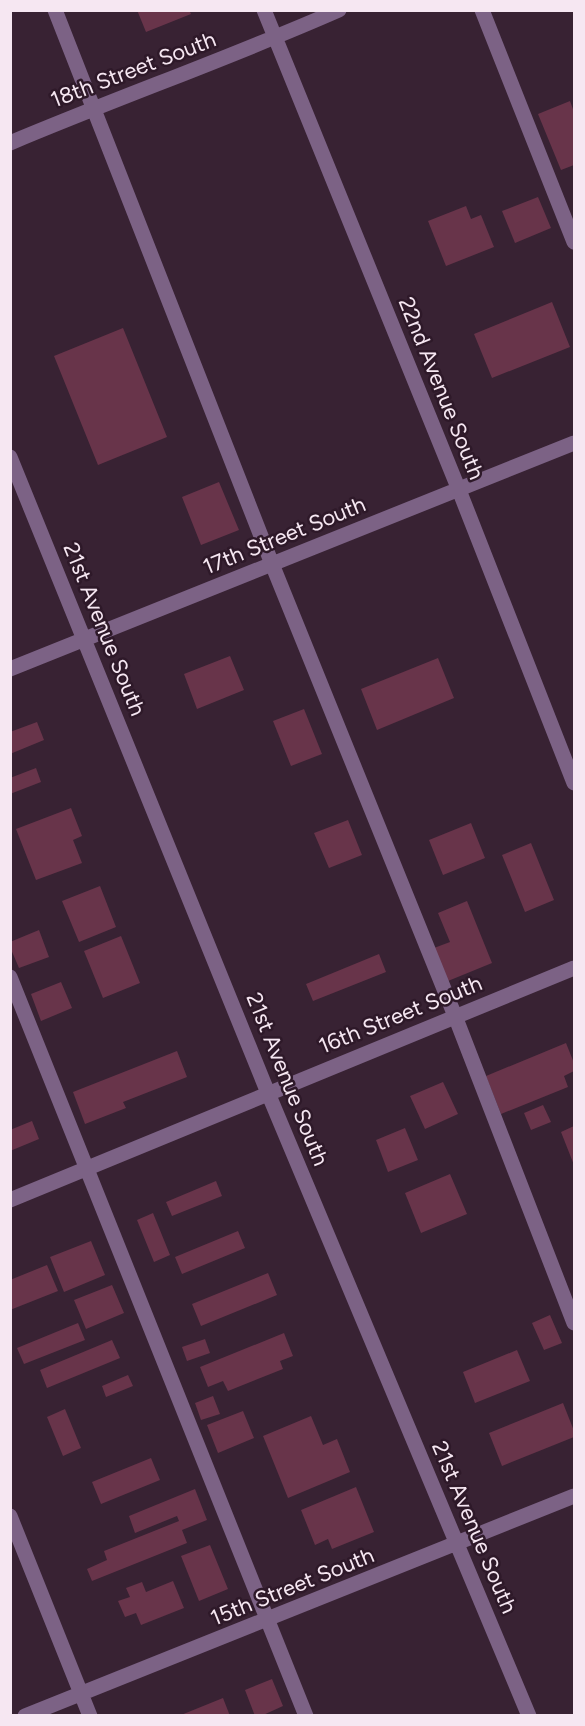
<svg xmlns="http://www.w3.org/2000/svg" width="585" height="1726" font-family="Figtree,sans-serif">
<rect width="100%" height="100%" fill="#382233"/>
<path fill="#68344a" d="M137,10H189L191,14L146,32Z
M570,101L574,112V165L561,170L538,114Z
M538,197L551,228L515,243L502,211Z
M466,206L471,219L481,215L494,247L446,266L428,221Z
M552,302L570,347L492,378L474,334Z
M123,328L167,437L98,465L54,356Z
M219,482L239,530L201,545L182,497Z
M230,656L244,690L197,709L184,674Z
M438,658L454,698L377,730L361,689Z
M304,709L322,754L291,766L273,721Z
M37,722L44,740L10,754V732Z
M36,768L41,782L10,794V778Z
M71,808L82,836L73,840L82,863L36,880L16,829Z
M348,820L362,855L329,868L314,833Z
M471,823L485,858L443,875L429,840Z
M531,843L554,900L525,912L502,855Z
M100,886L116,927L79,942L62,901Z
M467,901L492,963L448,981L434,948L450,942L438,913Z
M39,930L49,957L19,968L10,947V942Z
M121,936L140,983L103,998L84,951Z
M379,954L386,972L313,1001L306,984Z
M61,982L72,1008L41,1021L31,994Z
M566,1043L574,1063V1071L564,1076L568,1087L501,1114L486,1076Z
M177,1051L187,1077L123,1102L126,1108L85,1124L73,1092Z
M443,1082L458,1114L425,1129L410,1096Z
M543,1105L551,1122L531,1130L524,1113Z
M32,1121L39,1139L10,1151V1130Z
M574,1126V1165L561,1132Z
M405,1128L418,1160L388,1172L376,1140Z
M450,1174L467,1214L421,1233L405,1193Z
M216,1181L222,1196L172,1216L166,1202Z
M153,1213L170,1255L154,1262L137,1220Z
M238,1231L245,1248L182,1274L175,1257Z
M91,1241L105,1275L64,1292L50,1257Z
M47,1265L58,1291L10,1310V1280Z
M268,1273L277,1295L201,1326L192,1304Z
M112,1285L124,1313L86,1329L74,1300Z
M550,1315L562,1343L544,1350L532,1323Z
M78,1323L85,1340L24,1364L17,1348Z
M284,1333L293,1356L280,1361L283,1369L228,1391L223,1381L208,1387L200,1367Z
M205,1339L210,1353L187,1361L182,1347Z
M112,1340L120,1358L47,1388L40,1370Z
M517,1350L530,1381L475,1403L463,1372Z
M128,1375L133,1386L106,1397L102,1386Z
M213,1396L220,1414L201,1420L195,1403Z
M563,1403L574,1431V1437L502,1466L489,1433Z
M65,1409L81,1448L63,1456L47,1417Z
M243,1411L254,1438L218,1453L207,1425Z
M311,1416L323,1445L337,1439L350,1472L288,1498L263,1436Z
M151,1458L160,1480L101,1504L92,1482Z
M356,1487L374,1532L332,1549L328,1539L315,1545L301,1510Z
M195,1489L207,1520L182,1530L187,1543L92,1581L87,1569L107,1560L104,1551L179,1521L177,1516L135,1533L129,1516Z
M210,1545L228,1589L199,1601L181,1556Z
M173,1581L184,1608L141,1625L136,1613L125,1617L118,1601L130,1597L126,1588L142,1582L146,1592Z
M272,1679L283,1706L261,1716H255L245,1690Z
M223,1698L230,1716H181V1715Z"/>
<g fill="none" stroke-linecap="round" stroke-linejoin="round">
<path stroke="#7c6285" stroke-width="15" d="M55,10L272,564L455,1016L574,1323
M264,10L459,490L574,783
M482,10L574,242
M10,143C119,97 230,58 339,10
M10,457L268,1093L529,1716
M10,669L574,443
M10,977L306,1716
M10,1200L574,968
M10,1516L90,1716
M25,1716L574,1496"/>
</g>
<g text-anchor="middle" stroke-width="5" stroke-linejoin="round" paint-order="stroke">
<g font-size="22" fill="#f6e7f2" stroke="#2e1929">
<text transform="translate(133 69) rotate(-21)" y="8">18th Street South</text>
<text transform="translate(442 388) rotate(68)" y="8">22nd Avenue South</text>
<text transform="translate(284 535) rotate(-22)" y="8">17th Street South</text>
<text transform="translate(105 629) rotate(68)" y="8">21st Avenue South</text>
<text transform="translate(400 1014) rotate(-22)" y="8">16th Street South</text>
<text transform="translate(288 1079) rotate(68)" y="8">21st Avenue South</text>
<text transform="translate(475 1527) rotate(67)" y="8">21st Avenue South</text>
<text transform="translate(292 1586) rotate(-22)" y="8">15th Street South</text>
</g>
</g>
<rect width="585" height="1726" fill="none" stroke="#f6e7f2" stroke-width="24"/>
</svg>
